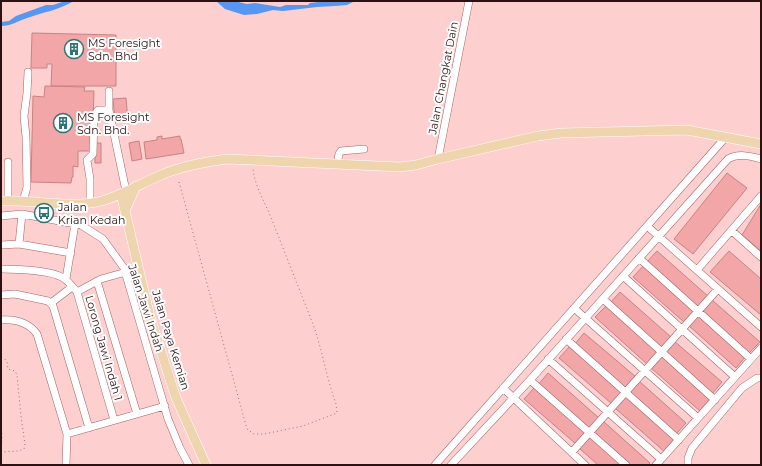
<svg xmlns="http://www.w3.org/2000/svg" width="762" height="466" font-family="Montserrat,sans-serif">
<rect width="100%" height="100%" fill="#fdcfcf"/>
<path fill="#5796f1" d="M65,1H74C59,10 44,12 27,18C18,21 11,26 1,26V22L9,21L16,16L46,5H53Z
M216,1H234L247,4L255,3L280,7L286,5H308L310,3L327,1H355L347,5L335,6L317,7L283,11L273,10L257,14L244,15L225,9Z"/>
<path fill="#f2a6a8" stroke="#ca8284" d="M32,33L116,35V86H51L52,64H47V68H31Z
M45,86L85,87L84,91H94L92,150L91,151H78V167L73,166V177H72L71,183L31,182L33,96L44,97Z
M126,98L128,120L115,121L113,99Z
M162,136V139L180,136V139H181L184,153L146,159L144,142L157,140V137Z
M139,141L142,159L132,161L129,143Z
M95,143H101V163H95Z
M727,173L747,188L693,254L674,239Z
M761,204V251L742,235Z
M657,251L709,297L698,309L646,263Z
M729,251L761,279V315L710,272Z
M644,265L696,311L685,323L633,277Z
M620,292L671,337L661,349L609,304Z
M712,300L760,342L749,353L702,311Z
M607,305L658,352L647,364L595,317Z
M699,314L746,356L736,368L688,325Z
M584,333L636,377L625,389L574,345Z
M674,341L722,382L712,394L664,352Z
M570,346L623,392L612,404L559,358Z
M661,356L712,400L701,412L650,367Z
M548,373L599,418L589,429L538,385Z
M639,381L686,423L676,434L629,393Z
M535,387L586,432L576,444L524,399Z
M625,396L677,441L666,453L615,408Z
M603,421L650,463L648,465H629L592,433Z
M589,436L622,465H598L579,448Z"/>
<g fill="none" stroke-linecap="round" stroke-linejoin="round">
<defs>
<path id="minor" d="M109,91V110L126,191
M438,159L469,1
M8,162V201
M337,164L339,154L341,151L364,149
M23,202L27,187L26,137L24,116L27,93L28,72
M90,203V179L87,160L93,154L94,116L98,110H109
M1,216L22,214L81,225L103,239L124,268L168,419L180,448L189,465
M647,226L761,327
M732,231L761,257
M19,244L22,214
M1,245L19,244L71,253
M639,258L751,359
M1,269C15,269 56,270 66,280C70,283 73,288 77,292L114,420
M697,270L761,196
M623,276L735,377
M66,279L75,224
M97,281L137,414
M77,292L101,279L126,272
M1,295L15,294L48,301L53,306L89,428
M603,299L715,400
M51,303L72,287
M574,308L698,418
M1,320C15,319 28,322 37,334L67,434L66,465
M566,339L679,440
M548,359L661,459
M530,380L626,465
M503,388L585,465
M67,434L165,406
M572,452L718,289
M435,465L725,138
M451,465L530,380L728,159C738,153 750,156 761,159
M656,465L761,348
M688,465V458L692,448L742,388L757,378H761"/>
<path id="major" d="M121,194L150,317L176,398L206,465
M1,201C34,199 69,209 102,201C123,195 142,183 161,175C182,166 204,162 227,159L400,167L416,165L438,159L538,136L561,133L687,130L761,144
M125,211L136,186"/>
</defs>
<use href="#minor" stroke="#a76365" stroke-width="8"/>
<use href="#major" stroke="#fff" stroke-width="10"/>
<path stroke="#9c7778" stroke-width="1" stroke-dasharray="1 3" stroke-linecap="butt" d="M179,182L247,429L254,434H264L303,426L337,413L336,404C326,376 322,347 311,319C298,286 285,253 272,220C265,202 255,187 253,169
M1,358L5,359L7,362L8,369L15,371L17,375L21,416L25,445L24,449L18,451L1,452
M1,421L2,438L1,449"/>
<use href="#minor" stroke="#fff" stroke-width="7"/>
<use href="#major" stroke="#eed5ae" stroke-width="9"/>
</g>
<defs>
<symbol id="building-ring" viewBox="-11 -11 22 22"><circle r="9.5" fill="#fdfdfd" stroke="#2c7678" stroke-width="1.5"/><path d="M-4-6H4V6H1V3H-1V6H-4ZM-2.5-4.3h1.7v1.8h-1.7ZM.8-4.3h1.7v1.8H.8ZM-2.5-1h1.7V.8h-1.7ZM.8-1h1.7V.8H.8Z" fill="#2c7678"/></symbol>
<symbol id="bus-ring" viewBox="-11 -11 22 22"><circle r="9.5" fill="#fdfdfd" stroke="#2c7678" stroke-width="1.5"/><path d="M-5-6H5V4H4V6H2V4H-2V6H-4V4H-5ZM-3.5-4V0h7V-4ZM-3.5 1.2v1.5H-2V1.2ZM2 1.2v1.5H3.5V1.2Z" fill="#2c7678"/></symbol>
</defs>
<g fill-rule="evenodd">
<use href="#building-ring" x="63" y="38" width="22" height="22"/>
<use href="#building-ring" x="52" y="112" width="22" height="22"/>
<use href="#bus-ring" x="33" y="202" width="22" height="22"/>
</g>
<g text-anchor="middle" stroke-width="4" stroke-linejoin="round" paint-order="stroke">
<g font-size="11" fill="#2c1113" stroke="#fdfdfd" text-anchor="start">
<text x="88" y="47">MS Foresight<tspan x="88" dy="13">Sdn. Bhd</tspan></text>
<text x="77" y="121">MS Foresight<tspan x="77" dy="13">Sdn. Bhd.</tspan></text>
<text x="58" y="211">Jalan<tspan x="58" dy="13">Krian Kedah</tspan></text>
</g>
<g font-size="11" fill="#2c1113" stroke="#fdfdfd">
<text transform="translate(443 78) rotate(-79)" y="4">Jalan Changkat Dain</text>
<text transform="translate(146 308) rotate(72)" y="4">Jalan Jawi Indah</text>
<text transform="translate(171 340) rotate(73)" y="4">Jalan Paya Kemian</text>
<text transform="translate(104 348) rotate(74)" y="4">Lorong Jawi Indah 1</text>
</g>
</g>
<rect width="762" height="466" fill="none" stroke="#2c1113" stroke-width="4"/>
</svg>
